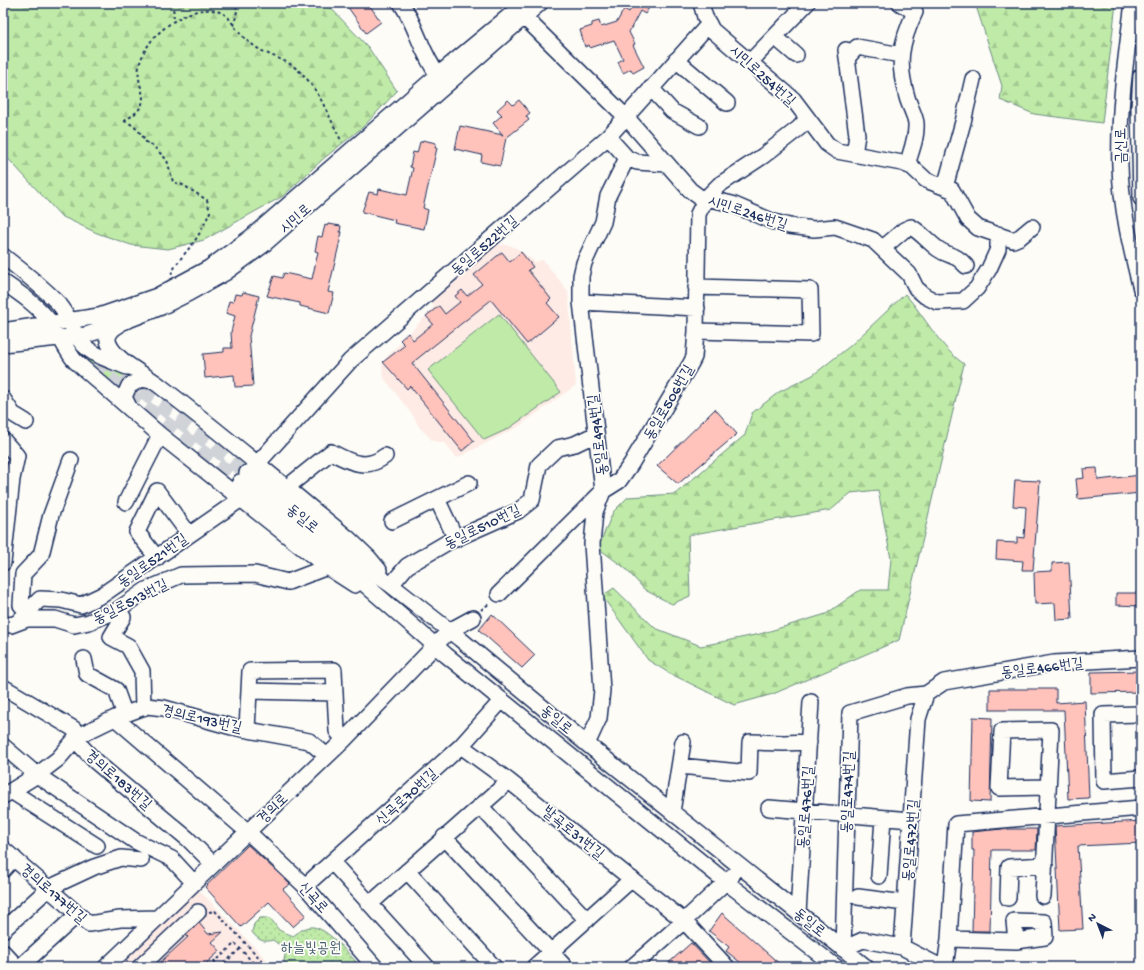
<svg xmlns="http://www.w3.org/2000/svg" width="1144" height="970" font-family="'Gochi Hand','Poor Story',sans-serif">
<defs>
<pattern id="forest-firs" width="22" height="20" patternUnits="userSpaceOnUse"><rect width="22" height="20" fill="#bfeaa7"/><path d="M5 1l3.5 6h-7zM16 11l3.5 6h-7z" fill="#a4c992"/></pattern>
<pattern id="park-dots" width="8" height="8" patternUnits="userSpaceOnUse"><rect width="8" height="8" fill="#bfeaa7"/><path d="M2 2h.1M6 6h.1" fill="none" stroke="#a4c992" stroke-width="1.8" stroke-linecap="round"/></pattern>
</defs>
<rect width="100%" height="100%" fill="#fdfcf7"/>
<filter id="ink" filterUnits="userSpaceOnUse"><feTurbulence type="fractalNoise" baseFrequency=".025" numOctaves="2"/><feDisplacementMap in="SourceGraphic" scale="8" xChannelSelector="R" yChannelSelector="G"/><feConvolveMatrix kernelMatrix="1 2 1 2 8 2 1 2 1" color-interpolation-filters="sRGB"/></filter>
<g filter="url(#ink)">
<path fill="#feebe5" d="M490,244L509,245L518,249L535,262L543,260L568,291L576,385L518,427L457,458L444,443L433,441L419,427L414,417L384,378L382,366L386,358L434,307L429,298Z
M197,888L274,967H116Z"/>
<path fill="#bfeaa7" stroke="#6d8c82" d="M499,314L561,392L508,429L484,440L428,370Z
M89,358L132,375L119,392L87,363Z"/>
<path fill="url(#forest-firs)" stroke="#6d8c82" d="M3,3H326L368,47L397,91L364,126L323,159L283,196L204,240L168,249L131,245L97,233L61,216L3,153Z
M975,3H1116L1102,123L1034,114L1000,100L1002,86Z
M905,294C925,316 939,347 964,364L899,640L773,694L734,705L669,673L648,660L602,596L614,588L655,628L701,646L760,634L826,614L860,590H888L891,559L878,490L851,493L831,510L688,535L690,596L672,604L645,590L625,568L598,548L613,512L628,497L675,494L745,435L752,413L779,392L813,375L850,346Z"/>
<path fill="url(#park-dots)" stroke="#6d8c82" d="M260,918C273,917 272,921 278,929C281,932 290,934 293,936C299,932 303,928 310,927C326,925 349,955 360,966L285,967L284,960L286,950L273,940C263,943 258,940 252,932L254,924Z"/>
<path fill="#ffc3bc" stroke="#1b2f5e" d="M345,3H368L381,22L366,33Z
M626,3H652L645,14L640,11L629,32L635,44L633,45L644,67L633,73L631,69L623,73L618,62L623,59L614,40L590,48L589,45L585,47L580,30L592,26V23L599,21L601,27L617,22L624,9L629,12L632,6Z
M508,100L513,105L519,100L530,113L526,116L529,120L506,138L500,166L481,162L482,155L455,149L460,126L503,135L493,123L502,115L497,110Z
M423,140L436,143L435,148H437L423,208L428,210L424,229L394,223L395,220L362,212L369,192L378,194L379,189L407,195L413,168L410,167L413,152L417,153L420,142H422Z
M328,224L341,226L340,232H342L328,292L334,293L329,313L300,306V303L267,296L274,276L282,278L284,273L312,279L318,252L315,251L318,236L322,237L325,225L327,226Z
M502,252L510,262L521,252L533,267L528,270L551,299L547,303L559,317L527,344L491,300L412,363L474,441L462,451L410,386L407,389L383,362L405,345L400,340L408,333L413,340L433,324L426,316L439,306L445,314L460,302L455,296L462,290L467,296L482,284L474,275Z
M243,292L259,296L249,336L253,386L235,387L234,375L205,378L203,354L224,352V348H232L231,332L235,316L226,313L229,301L233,302L235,294L242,295Z
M715,409L737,434L678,484L657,466Z
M1097,468L1098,480L1141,475V493L1078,499L1076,479L1084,478L1083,469Z
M1015,480L1040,481L1033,570H1022L1023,561L996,559L997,542L1017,543V537L1024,538L1026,507L1013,506Z
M1069,562L1072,619L1056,620L1055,603L1035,604L1034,572L1052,571V563Z
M1116,593H1141V606L1116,605Z
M492,614L535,655L522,668L479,630Z
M1141,671V692L1091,693V672Z
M990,689H1056V703L1085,701L1089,798L1068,799L1064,710H990Z
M973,717L992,718L990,802L971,801Z
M1141,821V843L1078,846L1083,929L1060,930L1055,826Z
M1002,829H1037L1036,850H992L990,931H972L974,850H972V832Z
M248,845L290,884L283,889L306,915L293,927L269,902L241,927L205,887Z
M722,913L783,967H746L726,951L729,947L709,931Z
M199,923L208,934L223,932L212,942L220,951L202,967H155L188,937L186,935Z
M691,943L714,967H664Z"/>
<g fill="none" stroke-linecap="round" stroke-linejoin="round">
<path stroke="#d0d3d8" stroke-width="15" stroke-dasharray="15 8" stroke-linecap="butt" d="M77,346L116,384L240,482
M107,359L138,388L247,473"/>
<defs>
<path id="minor" d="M401,3C417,26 421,53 438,75
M701,3L705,17L712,30L793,99L827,144L837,151L902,163L912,167L926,180L952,190L968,219L978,228L1013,240L1020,237L1032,227
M900,3L915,12C900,44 897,63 907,97C909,105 915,115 916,123C917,138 911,151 907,165
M1133,3C1126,57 1118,112 1120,166C1121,207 1131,249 1141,289
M525,18L627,118L690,190L698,196L732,204L774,222L789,226L814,229L835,227L873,240L909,274L916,288L925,296L937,302L963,301L977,288L989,269L998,249V234
M775,37L796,55
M846,50L857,135L854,154
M848,57L857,47L901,55
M676,60L727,103
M750,62L807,3
M1141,76L1139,108L1141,198
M651,88L672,111L699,126
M627,158L637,162L667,164
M945,187L963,122L973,79
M883,248L904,230L911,227C922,233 928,242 938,249C949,257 955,253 966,266
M3,256C22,271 42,286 59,304C67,313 71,324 76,335C87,355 108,359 127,367
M3,282C21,294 38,306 51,323C60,335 65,349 75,361L160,435L327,567L355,585
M696,287L810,290L811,334L696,331
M581,302L697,308
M119,325C112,329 105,335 109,344C116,361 146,375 160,386C224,435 285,487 348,538L369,558L379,570
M3,331L99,316L157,296L209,268L250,238L438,75L525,3
M3,344L86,335L105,329L161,307L189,293L225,273L262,246L540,3
M3,399L13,414L26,422
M130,409L124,397L129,386L141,379L153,381
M3,440L17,456L12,479L3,563
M257,464L350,361L608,137L709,24
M247,473L352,558L391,585L460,639L587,744L866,967
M240,482L345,567L446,655L726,882L836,967
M286,488L331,452C350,462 366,471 385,456
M437,499L456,539
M126,502L160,435
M392,521L469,483
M157,558L137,532L157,491L189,534
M391,585L407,566L448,542L518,511L532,500L539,465L557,448L575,444L596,434
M499,594L603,491L619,481L631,464L691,363L694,357L696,331L698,214L706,198L719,185L763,156L799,128L807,119
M28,611L21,605L23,574L41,555L51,515L71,460
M116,611L123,617L111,637L128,646L142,671L143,708
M18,622L40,599L61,600L81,605L102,595L241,499
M3,624L11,625L27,619H55L74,625L89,622L116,611L146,590L181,575L255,574L288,582L327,567
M84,659L87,674L116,690L125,715
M3,687L74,729L81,746L96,762L188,839L213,864
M249,691L250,671L334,670L335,693
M926,694L907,696L850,713L843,949L863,940L902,947L918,719L926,694L944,682L1054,663L1141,658
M1141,714L1103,715L1104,781L1141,778
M115,718L248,832L305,886L375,967
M247,729L249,691L335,693L337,731L344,740
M587,744L599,718L602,690L592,544L595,512L603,491L581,302V276L584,263L603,222L608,196L627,158L608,137
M3,746L37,775L135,841L172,859L194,883
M461,746L509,781L684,921L727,967
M680,766L749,773L750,742L784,743L809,742
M11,791L97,846
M3,796L37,775L58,759L78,736L115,718L147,706L164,708L232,727L309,741L327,756
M480,806L587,920
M769,808L911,820
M672,812L683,742
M444,837L565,967
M3,849L89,924L120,919L157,918
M332,862L427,967
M3,870L14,858
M407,871L494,967
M879,876L883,818
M305,886L461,746L502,700
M1043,896L1051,730L1002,731L999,788L1048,787
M858,897L905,903
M1008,898L1009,867L1045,865
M370,904L509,781
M798,913L811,702
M3,930L49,888L94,867L121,858L141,860
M949,939L1016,941L1045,937L1044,922L1014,921L1016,941
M902,947L941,967
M3,952L17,967
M20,967L78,914
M106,967L344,740L449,631L473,618
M140,967L198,912
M534,967L632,879
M632,967L684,921L732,876
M945,967L949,939L956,824L1141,808"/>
</defs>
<use href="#minor" stroke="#1b2f5e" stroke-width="18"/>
<path stroke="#1b2f5e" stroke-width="2" stroke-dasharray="3 3" stroke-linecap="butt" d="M173,3L174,21
M234,26L237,11L235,3
M124,121C158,101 135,92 139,66C141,58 145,50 149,44C163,24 200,0 224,14C230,18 233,25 237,30C242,36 247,41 253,45C265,55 280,57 293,66C318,84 328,116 342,142
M124,121C134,124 142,134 146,142L152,145L167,160L173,182L183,185L207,200L210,212C205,223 199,236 191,246C183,256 177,262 171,274
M481,610L490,603
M209,912L215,911L268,967
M214,960L215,962L235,943L257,967
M220,967L240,949"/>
<use href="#minor" stroke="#fdfcf7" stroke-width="15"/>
</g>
</g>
<g text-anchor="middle" stroke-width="3.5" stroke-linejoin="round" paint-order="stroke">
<g font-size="15" fill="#1b2f5e" stroke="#fdfcf7">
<text transform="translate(763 75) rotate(42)" y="5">시민로254번길</text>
<text transform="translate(1120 146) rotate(-90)" y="5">금신로</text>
<text transform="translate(748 212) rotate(18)" y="5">시민로246번길</text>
<text transform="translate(295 218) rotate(-41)" y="5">시민로</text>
<text transform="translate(484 245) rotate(-41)" y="5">동일로522번길</text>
<text transform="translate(668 402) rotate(-60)" y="5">동일로506번길</text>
<text transform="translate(597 435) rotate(-97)" y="5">동일로494번길</text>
<text transform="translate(303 518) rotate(39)" y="5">동일로</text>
<text transform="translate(482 526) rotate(-26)" y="5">동일로510번길</text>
<text transform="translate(152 560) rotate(-35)" y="5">동일로521번길</text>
<text transform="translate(130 601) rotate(-27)" y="5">동일로513번길</text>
<text transform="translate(1042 667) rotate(-7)" y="5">동일로466번길</text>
<text transform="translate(202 718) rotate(13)" y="5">경의로193번길</text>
<text transform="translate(557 719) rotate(39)" y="5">동일로</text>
<text transform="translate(119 779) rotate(41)" y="5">경의로183번길</text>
<text transform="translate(847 792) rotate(-88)" y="5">동일로474번길</text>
<text transform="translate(406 796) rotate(-42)" y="5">신곡로70번길</text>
<text transform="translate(805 807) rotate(-86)" y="5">동일로476번길</text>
<text transform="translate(272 808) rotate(-44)" y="5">경의로</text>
<text transform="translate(574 832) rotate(39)" y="5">발곡로31번길</text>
<text transform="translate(910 840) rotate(-86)" y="5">동일로472번길</text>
<text transform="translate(54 893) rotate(41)" y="5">경의로177번길</text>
<text transform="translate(314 897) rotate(48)" y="5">신곡로</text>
<text transform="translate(810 922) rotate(39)" y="5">동일로</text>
</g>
<g font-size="15" fill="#445e70" stroke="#fdfcf7">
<text x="311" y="952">하늘빛공원</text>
</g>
</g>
<rect width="1144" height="970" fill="none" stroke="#fdfcf7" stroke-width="16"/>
<rect x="8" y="8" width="1128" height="954" fill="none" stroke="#1b2f5e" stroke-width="1.5" filter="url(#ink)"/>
<g transform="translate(1098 924) rotate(318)" stroke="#fdfcf7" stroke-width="3" paint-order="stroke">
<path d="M0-3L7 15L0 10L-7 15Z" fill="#1b2f5e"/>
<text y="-6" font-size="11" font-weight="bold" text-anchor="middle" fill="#1b2f5e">N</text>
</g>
</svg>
